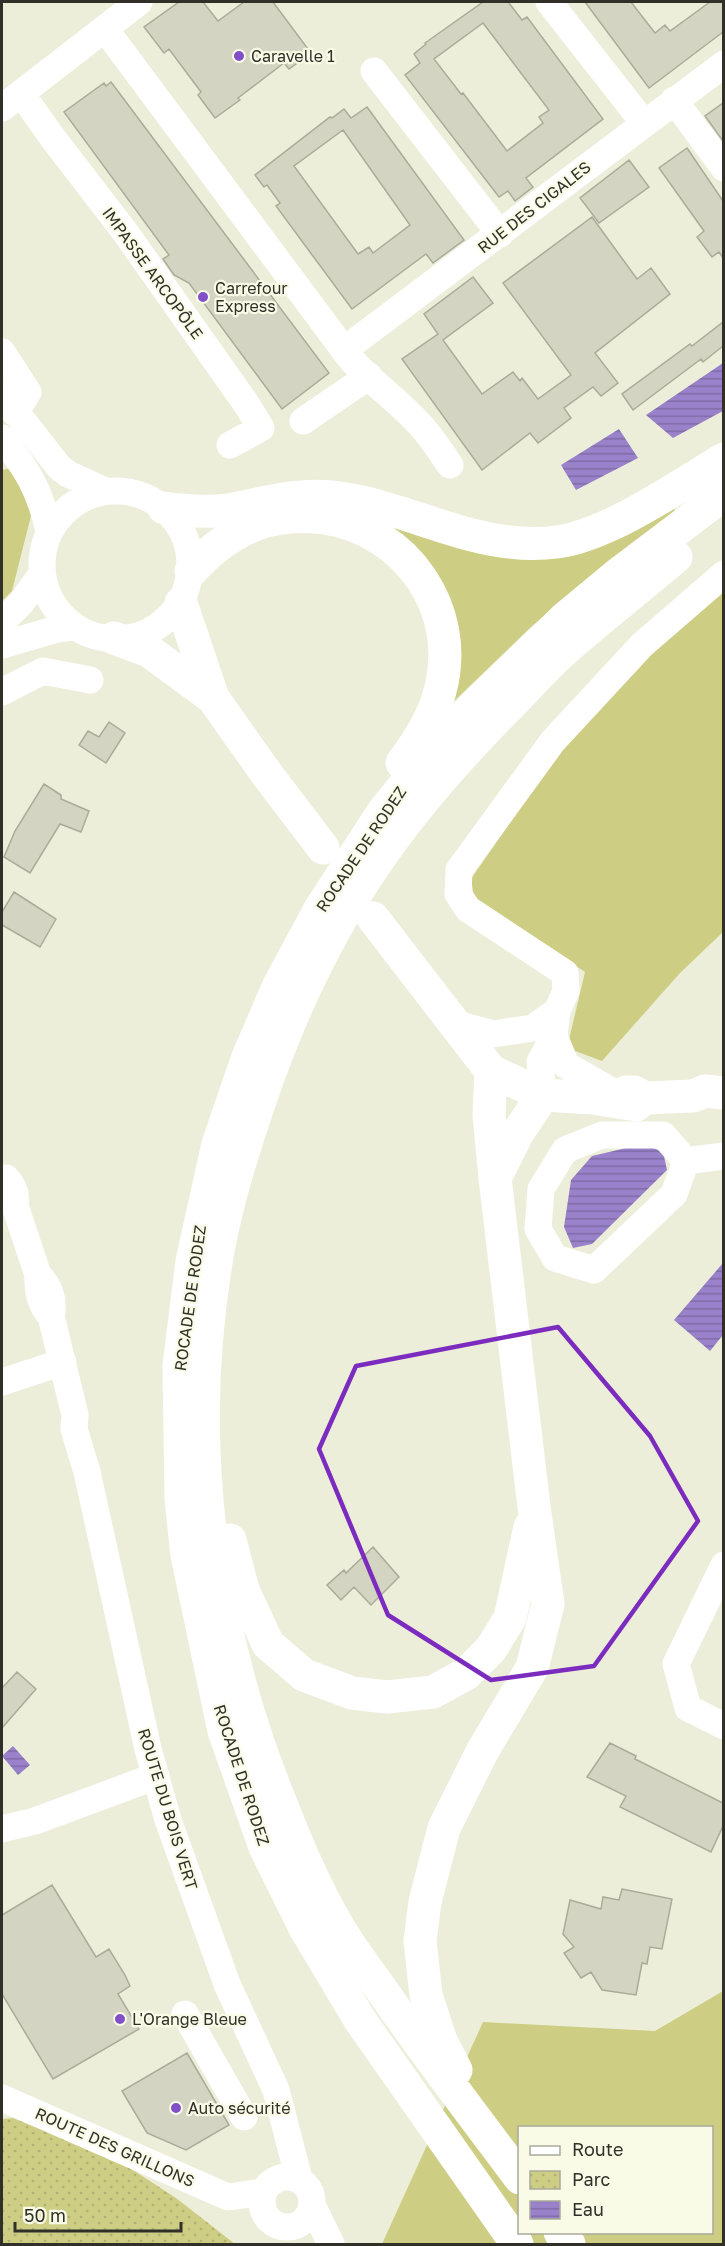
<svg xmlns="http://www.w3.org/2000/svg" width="725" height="2246" font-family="'Golos Text',sans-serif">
<defs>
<pattern id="park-dots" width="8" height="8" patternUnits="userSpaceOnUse" patternTransform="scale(1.5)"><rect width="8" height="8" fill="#cdce84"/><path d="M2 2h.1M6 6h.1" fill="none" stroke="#b0b172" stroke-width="1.8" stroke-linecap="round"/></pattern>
<pattern id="water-rules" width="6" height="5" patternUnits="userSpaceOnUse" patternTransform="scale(1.5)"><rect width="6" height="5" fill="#9a82cb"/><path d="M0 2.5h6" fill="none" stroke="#7e6ba5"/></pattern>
</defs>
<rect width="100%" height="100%" fill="#edeeda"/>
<path fill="#cdce84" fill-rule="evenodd" d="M12,468L34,504L12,591L2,601V470Z
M673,506L675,511L532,626L452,703L455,657L373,517L482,548Z
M723,586V932L680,973L602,1061L567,1048L585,972L474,897L471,879L557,755L635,668Z
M723,1991V2244H382L483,2022L655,2031ZM520,2128H712V2232H520Z"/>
<path fill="url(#park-dots)" d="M13,2118L116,2159L176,2198L235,2244H2V2119Z"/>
<path fill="url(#water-rules)" d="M723,363V411L673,438L646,415Z
M619,429L638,458L576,490L561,465Z
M643,1144L663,1152L667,1170L592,1244L573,1248L564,1227L571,1180L592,1156Z
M723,1263V1335L710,1351L674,1320Z
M13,1746L30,1765L18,1775L2,1756Z"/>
<path fill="#d3d4c1" stroke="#abab99" stroke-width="1.5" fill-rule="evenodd" d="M179,2H203L218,21L244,2H273L311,53L289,69L284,63L238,98L240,100L215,118L198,95L201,92L169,49L164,53L144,27Z
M483,2H510L509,3L522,20L527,17L603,119L526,178L533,187L515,201L508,191L499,197L405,75L420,63L414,54L426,44L425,43ZM483,23L549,110L539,117L543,123L507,151L463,93L461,94L434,59Z
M585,2H631L655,33L665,25L670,31L710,2H723V32L649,88Z
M111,82L329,373L282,409L189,283L174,275L163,259L169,255L64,112L104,83L106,86Z
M723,103V141L705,116Z
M367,107L464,240L433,263L426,254L352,309L276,206L280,203L267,185L264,187L255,175L330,117L332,118L344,109L351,118ZM343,130L410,225L373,253L369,247L358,254L294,166Z
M687,148L723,201V258L719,252L712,257L697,237L704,231L659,168Z
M629,160L649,187L599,223L580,198Z
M592,217L637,279L651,268L670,294L595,353L618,383L601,396L593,387L564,408L571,418L538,443L530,433L482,470L402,359L438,334L424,314L473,277L493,303L443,340L482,394L513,372L520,381L522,378L538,399L571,375L503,283Z
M723,322V346L703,362L701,359L633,410L622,394L690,344L692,346Z
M109,722L125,733L106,763L79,745L88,731L99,737Z
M44,784L61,795V799L89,811L81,832L60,824L30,873L4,857L15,831Z
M14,892L56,919L40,947L2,925V912Z
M373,1547L399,1577L371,1605L354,1587L341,1600L327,1585L344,1570L346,1573Z
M17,1672L36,1689L2,1728V1688Z
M610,1743L636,1756L635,1759L723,1803V1826L711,1852L620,1807L626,1796L587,1777Z
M52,1885L96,1957L109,1949L125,1975L130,1986L118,1994L139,2029L53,2079L2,1994V1915Z
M622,1889L672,1899L662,1949L650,1947L647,1964L642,1963L636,1995L602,1990L591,1972L581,1978L564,1953L574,1947L563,1934L570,1900L601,1909L603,1897L619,1900Z
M187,2053L229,2125L186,2150L147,2133L122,2091Z"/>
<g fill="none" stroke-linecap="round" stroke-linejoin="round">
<path stroke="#fff" stroke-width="27" d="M549,2L644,123
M105,29L344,350L724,64
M374,71L500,234
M18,96L28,103L52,137L125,232L247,405L261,428L230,445
M674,100L724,168
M2,108L139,2
M344,350C365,379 398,399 422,427C432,438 441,452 450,465
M2,352L28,392L15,413
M2,394L59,467L68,474L103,490
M303,421L369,376
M2,438C28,470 40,491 49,531
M42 565a74 74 0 1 1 148 0a74 74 0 1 1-148 0Z
M2,622L21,603L42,574
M2,645L57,629L73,627
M2,692L43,671L90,680
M557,1011L566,991L565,973L468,909L458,894L459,870L553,741L642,645L724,574
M453,1023L493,1034L533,1028L557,1011L554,1036L566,1065L613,1092
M543,1095L540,1062L554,1036
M602,1135H663L686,1161L674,1194L594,1270L555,1258L538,1229L541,1189L565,1150Z
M686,1161L724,1156
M15,1206C17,1195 14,1186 6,1178C5,1188 8,1198 15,1206L38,1275
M38,1275C49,1285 55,1301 51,1316C40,1306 37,1289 38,1275Z
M51,1316L75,1415L74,1429L87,1472L148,1749L168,1820L227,1984L276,2090L299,2179
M2,1382L63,1362
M724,1565L676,1664L688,1708L724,1726
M2,1829L35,1821L156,1776
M185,2014L244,2117
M2,2098L228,2197L263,2192
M262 2202a25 25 0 1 1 50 0a25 25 0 1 1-50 0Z
M313,2207L331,2244"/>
<path stroke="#fff" stroke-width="33" d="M181,603L213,698L266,773L323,848
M114,638L149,651L213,698
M373,918L491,1071L543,1095L593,1098L636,1105L645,1098
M626,1092H634L645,1098L693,1096L705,1091L724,1093"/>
<path stroke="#fff" stroke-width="33" d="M164,508C186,511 206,513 228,510C261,504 297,493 331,497C380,502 425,523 472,535C499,542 529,546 557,542C609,535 679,486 724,459
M191,571C210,550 230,534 257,524C278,516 302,515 324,518C407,530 462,610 440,691C434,716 417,743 402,763
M495,1178L517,1134L543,1095
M230,1540L243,1590L268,1644L304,1675L352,1693L387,1697L433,1692L466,1674L491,1649L510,1618L530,1527
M456,2070L441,2041L426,1995L420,1941L425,1902L444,1828L483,1750L532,1668L548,1604L534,1507L495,1178L489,1115L491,1071
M520,2178C473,2115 426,2054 381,1989C367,1969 351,1949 339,1928C315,1888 297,1844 280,1801C209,1627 185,1436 218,1251C228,1196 246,1141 264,1089C291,1012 329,931 376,863C416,804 465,750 515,700C530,684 545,668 561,653C598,620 638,589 676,557
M560,2232L569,2244
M517,2244L360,2020L305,1928L265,1847L224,1731L187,1555L181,1499L179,1366L192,1261L218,1144L248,1057L279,985L320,909L383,812L434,749L474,706L564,619L617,575L724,494"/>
</g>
<path fill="none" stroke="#7b2cbf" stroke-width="4.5" stroke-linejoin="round" d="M558,1327L650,1436L698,1521L594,1666L491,1680L388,1615L319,1449L356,1366Z"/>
<g fill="#8150c9" stroke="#fafbe7" stroke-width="2">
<circle cx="239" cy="56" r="6"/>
<circle cx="203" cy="297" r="6"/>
<circle cx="120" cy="2019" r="6"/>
<circle cx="176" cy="2108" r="6"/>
</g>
<g text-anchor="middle" stroke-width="4.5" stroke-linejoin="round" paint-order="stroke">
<g font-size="16" fill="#303029" stroke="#fafbe7" text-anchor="start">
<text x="251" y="62">Caravelle 1</text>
<text x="215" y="294">Carrefour<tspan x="215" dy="18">Express</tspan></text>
<text x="132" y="2025">L'Orange Bleue</text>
<text x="188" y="2114">Auto sécurité</text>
</g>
<g font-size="16" fill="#303029" stroke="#fafbe7">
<text transform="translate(534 207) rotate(-38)" y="6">RUE DES CIGALES</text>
<text transform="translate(153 273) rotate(54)" y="6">IMPASSE ARCOPÔLE</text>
<text transform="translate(361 849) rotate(-56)" y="6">ROCADE DE RODEZ</text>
<text transform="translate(190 1298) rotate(-82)" y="6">ROCADE DE RODEZ</text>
<text transform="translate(242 1775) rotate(72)" y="6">ROCADE DE RODEZ</text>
<text transform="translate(168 1809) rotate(73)" y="6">ROUTE DU BOIS VERT</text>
<text transform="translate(115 2147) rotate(24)" y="6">ROUTE DES GRILLONS</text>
</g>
</g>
<rect width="725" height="2246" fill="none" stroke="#303029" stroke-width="6"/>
<rect x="518" y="2126" width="195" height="108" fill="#fafbe7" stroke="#a9aa9b" stroke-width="1.5"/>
<rect x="530" y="2146" width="30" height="9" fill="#ffffff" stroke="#a9aa9b" stroke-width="1.5"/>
<text x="572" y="2156" font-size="18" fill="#303029">Route</text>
<rect x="530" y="2171" width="30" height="18" fill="url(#park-dots)" stroke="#a9aa9b" stroke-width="1.5"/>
<text x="572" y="2186" font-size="18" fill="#303029">Parc</text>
<rect x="530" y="2201" width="30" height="18" fill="url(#water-rules)" stroke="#a9aa9b" stroke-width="1.5"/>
<text x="572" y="2216" font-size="18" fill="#303029">Eau</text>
<path d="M15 2222v9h166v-9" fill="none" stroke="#303029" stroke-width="3"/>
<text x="24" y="2222" font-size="18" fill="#303029" stroke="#fafbe7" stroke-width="4.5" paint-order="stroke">50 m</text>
</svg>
